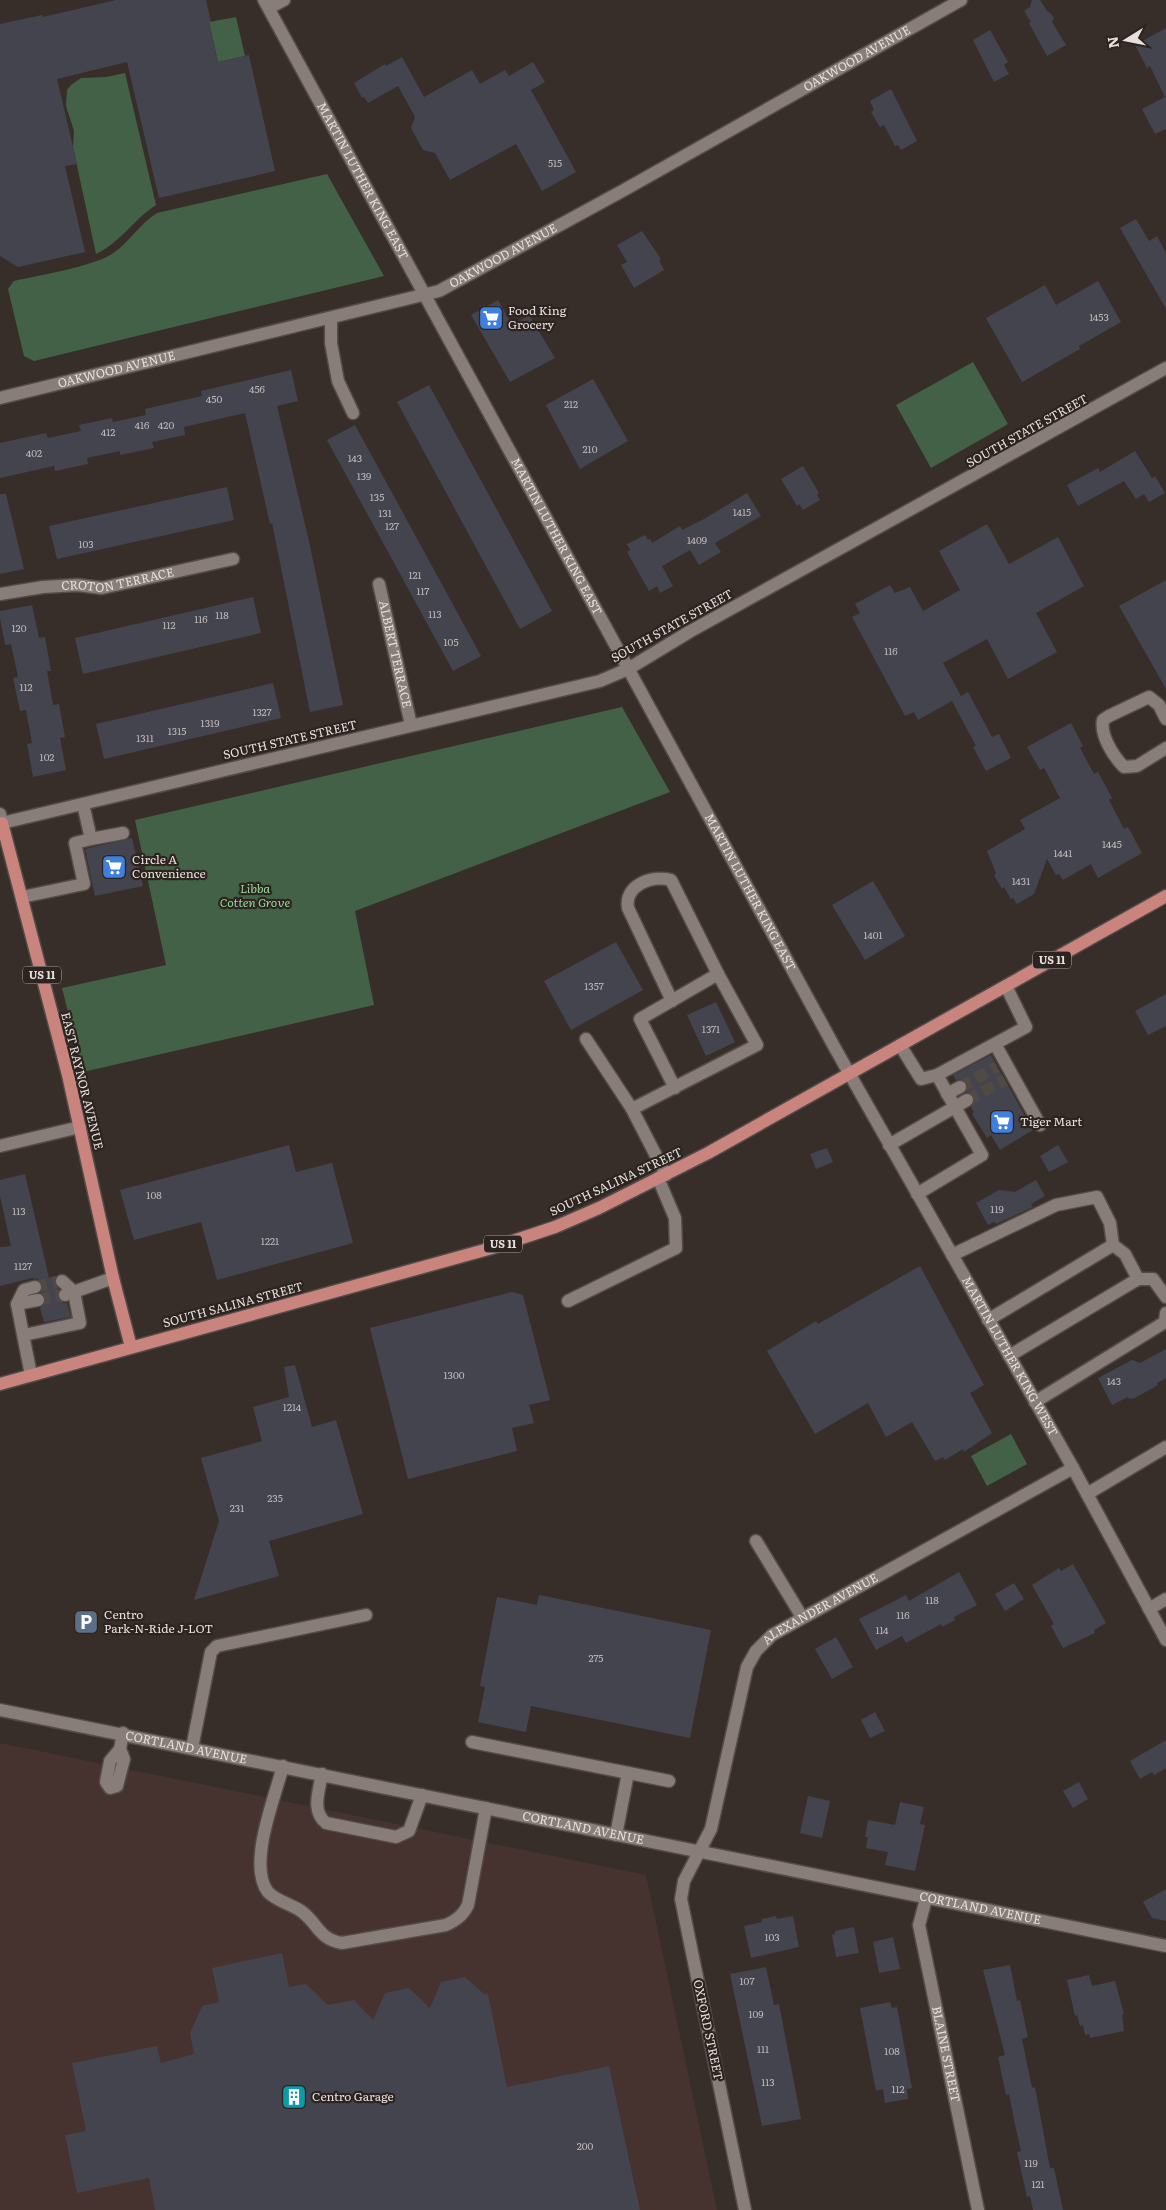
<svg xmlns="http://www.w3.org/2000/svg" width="1166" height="2210" font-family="Literata,serif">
<rect width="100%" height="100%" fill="#372e29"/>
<path fill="#46322f" d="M0,1743L646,1875L717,2210H0Z"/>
<path fill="#436146" d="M236,17L245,56L218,62L209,22Z
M125,73L156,205C134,219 120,243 96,254L73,147L74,131L66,106L67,90L71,85L81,78L106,77Z
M327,174L384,276L34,361L24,356L8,289L14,281C40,275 91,267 112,254C129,243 139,224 157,213Z
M973,362L1008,424L931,468L896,405Z
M622,707L670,792L355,911L374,1005L83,1072L62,988L166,965L135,820Z
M1011,1434L1027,1464L987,1486L971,1456Z"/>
<path fill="#44444e" d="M116,0H206L211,22H209L218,62L249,55L275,171L159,198L127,62L57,79L77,164L65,166L85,252L18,267L0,256V24L42,15L43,17Z
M1032,0H1040L1047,11L1050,13L1054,18L1052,22L1066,45L1047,56L1029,23L1031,22L1024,11L1030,7Z
M1166,28V129L1155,134L1142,109L1165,97L1150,66L1147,68L1135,45Z
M990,30L1008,62L1004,65L1009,74L994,82L973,40Z
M402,57L424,97L472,70L480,84L505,70L509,76L533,62L545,82L531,90L576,172L542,191L516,144L450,180L435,153L423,150L411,128L415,117L398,86L368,103L364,97L362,98L354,83L385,64L386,66Z
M891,89L917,141L901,150L898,145L895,146L884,125L880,127L871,112L874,110L870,101Z
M1136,219L1149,241L1157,236L1166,253V309L1120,228Z
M642,231L661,259L659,260L664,270L634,288L621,265L627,262L617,245Z
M1098,281L1121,322L1079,346L1080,349L1022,382L986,318L1045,285L1056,305Z
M498,300L512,325L529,315L555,358L510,382L471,315Z
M291,370L298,401L277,406L309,541L343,705L310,712L272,523L270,524L245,413L184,427L185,435L152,442L154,448L120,455V451L87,458L88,464L55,471L54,466L0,478V443L46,433L48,438L81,431L79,425L112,418L113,422L146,415L145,409L202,396L201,391Z
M593,379L628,441L580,469L546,405Z
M429,385L552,611L520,629L397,402Z
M355,425L481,656L453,671L327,440Z
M1135,451L1152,478L1155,476L1165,493L1149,502L1144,494L1136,499L1124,481L1078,506L1067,485L1098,468L1100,472Z
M803,466L819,493L817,495L820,500L803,510L799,504L797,506L781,479Z
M227,487L234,520L57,559L49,526Z
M747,493L761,516L715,543L721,552L699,565L690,550L662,566L673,586L660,593L657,586L649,591L627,552L630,550L627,544L645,535L648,540L650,539L652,543L680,526L682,530L704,519Z
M0,494H6L24,569L0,574Z
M987,524L1009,564L1058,537L1084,586L1036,613L1057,652L1008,679L987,639L943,663L961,696L968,692L992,737L999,734L1011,758L986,771L973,747L976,746L952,701L918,720L914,712L905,716L852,617L860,613L855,604L890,585L895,593L910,587L923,611L960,590L939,551Z
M1166,580V689L1119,606Z
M253,597L261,633L83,674L75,638Z
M32,605L39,638L45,637L51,671H47L53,705L59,704L65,737L60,738L66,770L33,777L27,744L32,743L26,710L20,711L13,678L18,677L11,644L5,645L0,618V611Z
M273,683L281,718L104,759L96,724Z
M1071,723L1083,746L1080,748L1094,774L1098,772L1112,798L1109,800L1124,829L1128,827L1142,853L1098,878L1091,864L1063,880L1059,874L1056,875L1047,859L1034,894L1017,904L1013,898L1011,899L1004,887L1002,889L994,875L996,873L987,851L1025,829L1020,820L1060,798L1044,768L1040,770L1027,747Z
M132,838L143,886L95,896L85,849Z
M873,881L905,936L865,960L832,905Z
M616,942L643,990L571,1030L544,981Z
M1166,994V1026L1148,1035L1135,1011Z
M716,1002L735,1042L706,1056L687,1015Z
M991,1055L1033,1130L1000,1150L991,1135L987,1138L972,1114L974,1112L971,1107L975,1100L971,1093L966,1092L967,1083L961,1079L956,1080L953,1075Z
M289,1145L296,1172L332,1163L353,1243L217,1280L201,1222L134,1240L120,1190Z
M1058,1145L1068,1162L1049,1172L1040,1156Z
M827,1148L833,1162L816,1169L810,1154Z
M25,1174L49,1278L55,1276L54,1283L59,1289L58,1298L63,1303H67L71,1317L44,1322L40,1308L45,1303L46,1299L41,1292L43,1284L38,1279L32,1278L0,1286V1247L11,1246L0,1196V1180Z
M1036,1180L1045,1196L1031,1204L1033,1207L996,1224L994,1222L988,1225L976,1203L999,1190L1015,1192Z
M920,1266L984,1385L970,1393L992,1433L964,1452L963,1449L945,1460L943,1457L935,1461L912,1422L886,1437L868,1403L815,1434L767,1351L816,1321L818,1324Z
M512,1292L523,1295L550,1400L529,1405L534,1423L512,1428L517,1451L408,1479L370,1328Z
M1166,1349V1378L1157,1383L1158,1385L1135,1398L1129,1399L1128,1397L1112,1405L1098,1378L1132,1360L1140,1363Z
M295,1365L312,1427L336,1420L363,1514L269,1541L279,1576L194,1600L219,1521L201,1458L262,1441L253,1407L289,1397L284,1367Z
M1073,1564L1106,1623L1094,1630L1095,1633L1063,1648L1051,1626L1054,1624L1032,1585L1059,1568L1061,1571Z
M959,1572L977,1605L954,1617L955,1620L942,1627L941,1624L906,1643L902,1636L876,1650L859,1619L906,1595L909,1601Z
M1014,1583L1024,1599L1005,1611L995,1594Z
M539,1595L711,1630L690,1738L531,1706L526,1732L478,1722L485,1687L480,1686L497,1597L537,1605Z
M836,1637L853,1667L832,1679L815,1649Z
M875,1712L885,1731L870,1738L861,1720Z
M1166,1740V1768L1154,1775L1152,1772L1140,1779L1130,1761Z
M1079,1782L1088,1799L1073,1808L1063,1791Z
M808,1796L830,1801L822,1838L800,1833Z
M900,1802L924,1807L920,1824L925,1825L915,1871L885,1865L888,1852L866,1848L868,1837H865L868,1820L895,1825Z
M1166,1889V1921L1152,1918L1143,1902Z
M776,1916L777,1919L793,1916L799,1947L751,1958L744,1926L762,1922V1919Z
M854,1927L859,1953L836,1957L832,1935L835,1934V1931Z
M893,1937L900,1969L879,1973L873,1942Z
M282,1953L289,1987L306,1984L328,2005L354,2000L373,2020L385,1993L409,1988L430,2008L441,1982L465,1977L484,1994H488L507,2087L609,2066L640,2210H155L149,2178L77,2193L65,2135L86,2131L72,2063L157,2046L161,2063L194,2054L190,2033L202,2006L219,2002L212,1968Z
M1010,1965L1017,2001L1020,2000L1028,2037L1022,2039L1032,2088L1035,2087L1050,2168H1054L1063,2210H1033L1030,2196L1027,2197L1017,2152L1021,2151L1016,2129L1009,2094L1006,2095L998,2057L1005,2055L983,1970Z
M766,1967L774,2005L779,2004L801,2119L762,2126L730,1974Z
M1089,1975L1092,1986L1115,1981L1124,2014L1122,2015L1124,2031L1090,2038L1089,2034L1085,2035L1083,2025L1080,2026L1077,2015L1075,2016L1067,1980Z
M890,2002L892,2008L897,2007L912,2088L907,2089L908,2099L885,2103L883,2089L876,2091L860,2008Z"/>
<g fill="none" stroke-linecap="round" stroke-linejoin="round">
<path stroke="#514944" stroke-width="12" stroke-dasharray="12 6" stroke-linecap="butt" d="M960,1087L997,1067
M967,1100L1005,1080
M35,1287L62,1281
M38,1300L65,1295"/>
<defs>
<g id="minor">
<path id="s1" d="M264,0L836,1050L1073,1468L1166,1640"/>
<path d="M269,8L284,0"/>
<path d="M331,318V343L338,381L353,413"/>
<path id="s2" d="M0,398L439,291L624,190L961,0"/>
<path id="s3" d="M379,584L411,725"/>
<path id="s4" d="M0,594L43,587L77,585L102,588L233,559"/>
<path d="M1166,719L1159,705L1149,697L1109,716L1103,720C1100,735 1113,756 1124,767L1137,766L1166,748"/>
<path d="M0,814L2,823L600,681L628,669L689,632L1166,368"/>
<path d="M91,839L123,833"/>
<path d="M22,897L84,884L75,843L91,839L83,804"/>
<path d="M672,1001L628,908C624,885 652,875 671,880L718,974"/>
<path d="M586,1039L632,1109L666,1175"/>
<path d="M995,1044L1040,1125"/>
<path d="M900,1045L921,1079L937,1075"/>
<path d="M947,1094L960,1087"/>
<path d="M632,1109L757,1045L718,974L640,1019L675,1088"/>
<path d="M889,1145L967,1100"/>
<path d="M0,1146L80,1127"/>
<path d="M917,1194L982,1155L937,1075L1026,1027L1006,986"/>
<path d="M952,1255L1056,1205L1097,1197L1110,1223L1113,1245"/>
<path d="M65,1295L113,1278"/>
<path d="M568,1301L676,1248L675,1218L658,1178"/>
<path d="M17,1304L24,1290L35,1287"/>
<path d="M988,1320L1113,1245L1125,1254L1138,1279"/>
<path d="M24,1335L80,1323L74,1292L62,1281"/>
<path d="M1009,1356L1138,1279H1153L1166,1297"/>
<path d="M31,1375L17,1304L38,1300"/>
<path d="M1035,1402L1165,1322L1166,1313"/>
<path d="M1087,1494L1166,1447"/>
<path d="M756,1541L802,1617"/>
<path d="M1149,1609L1166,1599"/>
<path id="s5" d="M0,1710L1166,1946"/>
<path d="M472,1742L669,1781"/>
<path d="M192,1748L211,1652L217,1646L366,1615"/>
<path d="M120,1749L110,1761L106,1782L110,1788L117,1786L124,1759L120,1749L123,1733"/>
<path d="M283,1766C275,1797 247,1865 268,1892C276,1901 291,1904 301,1911C318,1923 318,1939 342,1943L446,1925C457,1920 463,1915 468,1905L486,1808"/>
<path d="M322,1774C319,1791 311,1811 326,1823L396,1837L409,1831L422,1795"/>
<path d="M616,1835L628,1773"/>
<path id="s6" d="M926,1899L919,1925L978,2210"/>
<path id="s7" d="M745,2210L681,1899L684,1881L711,1829L747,1667L756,1651L772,1635L1073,1468"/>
</g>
<path id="major" d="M0,824L2,823L68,1075L113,1278L131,1347
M0,1384L492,1248L555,1227L599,1208L708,1153L1166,896"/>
</defs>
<use href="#minor" stroke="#524b47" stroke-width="15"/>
<use href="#major" stroke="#524b47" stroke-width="15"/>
<use href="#minor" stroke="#887d78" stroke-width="12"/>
<use href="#major" stroke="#c9847e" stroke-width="12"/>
</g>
<defs>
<symbol id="supermarket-square" viewBox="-11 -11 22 22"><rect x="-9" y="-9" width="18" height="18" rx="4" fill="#3f7fe0" stroke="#2d2420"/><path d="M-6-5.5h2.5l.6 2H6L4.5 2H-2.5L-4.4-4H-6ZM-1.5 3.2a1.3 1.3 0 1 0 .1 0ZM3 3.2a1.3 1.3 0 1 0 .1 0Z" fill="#fff"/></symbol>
<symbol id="parking-square" viewBox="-11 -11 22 22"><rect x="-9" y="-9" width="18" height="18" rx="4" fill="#5c6f8a" stroke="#2d2420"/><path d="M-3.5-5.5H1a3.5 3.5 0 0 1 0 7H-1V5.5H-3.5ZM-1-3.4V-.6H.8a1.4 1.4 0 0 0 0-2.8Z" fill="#fff"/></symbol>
<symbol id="building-square" viewBox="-11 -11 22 22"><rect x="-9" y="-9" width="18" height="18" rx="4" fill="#0f9aa8" stroke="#2d2420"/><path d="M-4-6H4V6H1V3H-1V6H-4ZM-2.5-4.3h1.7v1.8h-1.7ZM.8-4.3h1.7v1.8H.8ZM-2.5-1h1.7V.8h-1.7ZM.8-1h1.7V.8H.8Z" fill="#fff"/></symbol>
</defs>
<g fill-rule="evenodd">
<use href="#supermarket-square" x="477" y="304" width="28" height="28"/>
<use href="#supermarket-square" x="100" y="853" width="28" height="28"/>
<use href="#supermarket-square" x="988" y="1108" width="28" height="28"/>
<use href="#parking-square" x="72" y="1608" width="28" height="28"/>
<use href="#building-square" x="280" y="2083" width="28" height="28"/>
</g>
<g text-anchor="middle" stroke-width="4.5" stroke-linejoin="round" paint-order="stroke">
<g font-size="10" fill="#beb9ba">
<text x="555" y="167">515</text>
<text x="1099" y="321">1453</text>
<text x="257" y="393">456</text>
<text x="214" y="403">450</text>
<text x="571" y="408">212</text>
<text x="142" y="429">416</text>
<text x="166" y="429">420</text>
<text x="108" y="436">412</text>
<text x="590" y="453">210</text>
<text x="34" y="457">402</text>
<text x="355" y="462">143</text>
<text x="364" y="480">139</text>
<text x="377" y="501">135</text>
<text x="742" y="516">1415</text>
<text x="385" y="517">131</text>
<text x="392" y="530">127</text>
<text x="697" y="544">1409</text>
<text x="86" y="548">103</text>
<text x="415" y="579">121</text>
<text x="423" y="595">117</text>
<text x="435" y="618">113</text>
<text x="222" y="619">118</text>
<text x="201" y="623">116</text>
<text x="169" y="629">112</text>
<text x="19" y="632">120</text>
<text x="451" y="646">105</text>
<text x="891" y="655">116</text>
<text x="26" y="691">112</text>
<text x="262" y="716">1327</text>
<text x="210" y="727">1319</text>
<text x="177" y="735">1315</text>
<text x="145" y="742">1311</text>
<text x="47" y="761">102</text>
<text x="1112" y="848">1445</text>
<text x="1063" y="857">1441</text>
<text x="1021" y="885">1431</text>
<text x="873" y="939">1401</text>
<text x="594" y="990">1357</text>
<text x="711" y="1033">1371</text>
<text x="154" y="1199">108</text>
<text x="997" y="1213">119</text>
<text x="19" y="1215">113</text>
<text x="270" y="1245">1221</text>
<text x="23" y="1270">1127</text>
<text x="454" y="1379">1300</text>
<text x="1114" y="1385">143</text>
<text x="292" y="1411">1214</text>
<text x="275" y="1502">235</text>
<text x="237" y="1512">231</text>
<text x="932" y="1604">118</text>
<text x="903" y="1619">116</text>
<text x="882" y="1634">114</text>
<text x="596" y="1662">275</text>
<text x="772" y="1941">103</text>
<text x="747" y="1985">107</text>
<text x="756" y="2018">109</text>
<text x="763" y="2053">111</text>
<text x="892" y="2055">108</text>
<text x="768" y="2086">113</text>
<text x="898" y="2093">112</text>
<text x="585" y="2150">200</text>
<text x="1031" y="2167">119</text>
<text x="1038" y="2188">121</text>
</g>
<g fill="#2d2420" stroke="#afa8a5" stroke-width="1">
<rect x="1033" y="951.5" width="38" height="17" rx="4"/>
<rect x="23" y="966.5" width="38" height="17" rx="4"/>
<rect x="484" y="1235.5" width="38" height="17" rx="4"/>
</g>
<g font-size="11" font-weight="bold" fill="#e7e0de">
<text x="1052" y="964">US 11</text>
<text x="42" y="979">US 11</text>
<text x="503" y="1248">US 11</text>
</g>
<g font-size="12" fill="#e7e0de" stroke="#2d2420">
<text dy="4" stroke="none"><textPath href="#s2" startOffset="930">OAKWOOD AVENUE</textPath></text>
<text dy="4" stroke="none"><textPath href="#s1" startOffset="206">MARTIN LUTHER KING EAST</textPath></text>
<text dy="4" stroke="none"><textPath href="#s2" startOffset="525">OAKWOOD AVENUE</textPath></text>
<text dy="4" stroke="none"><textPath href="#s2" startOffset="120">OAKWOOD AVENUE</textPath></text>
<text transform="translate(1027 431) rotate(-29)" y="4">SOUTH STATE STREET</text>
<text dy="4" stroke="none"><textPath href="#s1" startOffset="611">MARTIN LUTHER KING EAST</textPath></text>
<text dy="4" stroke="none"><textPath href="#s4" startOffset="119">CROTON TERRACE</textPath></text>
<text transform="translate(672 626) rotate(-29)" y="4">SOUTH STATE STREET</text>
<text dy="4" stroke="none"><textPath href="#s3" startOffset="72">ALBERT TERRACE</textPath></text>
<text transform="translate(290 740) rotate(-13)" y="4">SOUTH STATE STREET</text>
<text dy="4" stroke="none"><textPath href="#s1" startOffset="1016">MARTIN LUTHER KING EAST</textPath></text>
<text transform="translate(82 1081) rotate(76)" y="4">EAST RAYNOR AVENUE</text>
<text transform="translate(616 1182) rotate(-25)" y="4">SOUTH SALINA STREET</text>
<text transform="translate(233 1305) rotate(-15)" y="4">SOUTH SALINA STREET</text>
<text dy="4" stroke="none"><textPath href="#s1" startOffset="1548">MARTIN LUTHER KING WEST</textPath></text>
<text dy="4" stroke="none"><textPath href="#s7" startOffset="656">ALEXANDER AVENUE</textPath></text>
<text dy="4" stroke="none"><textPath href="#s5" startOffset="190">CORTLAND AVENUE</textPath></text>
<text dy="4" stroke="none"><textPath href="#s5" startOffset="595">CORTLAND AVENUE</textPath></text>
<text dy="4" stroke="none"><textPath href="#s5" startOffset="1000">CORTLAND AVENUE</textPath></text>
<text transform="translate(708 2030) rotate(78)" y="4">OXFORD STREET</text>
<text dy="4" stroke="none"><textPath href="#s6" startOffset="159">BLAINE STREET</textPath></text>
</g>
<g font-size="12" fill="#e7e0de" stroke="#2d2420" text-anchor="start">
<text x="508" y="315">Food King<tspan x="508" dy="14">Grocery</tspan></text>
<text x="132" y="864">Circle A<tspan x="132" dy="14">Convenience</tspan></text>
<text x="1020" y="1126">Tiger Mart</text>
<text x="104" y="1619">Centro<tspan x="104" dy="14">Park-N-Ride J-LOT</tspan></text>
<text x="312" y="2101">Centro Garage</text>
</g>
<g font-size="12" font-style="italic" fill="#93d799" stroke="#2d2420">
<text x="255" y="893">Libba<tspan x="255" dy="14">Cotten Grove</tspan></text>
</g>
</g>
<g transform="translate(1126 40) rotate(260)" stroke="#2d2420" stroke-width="4" paint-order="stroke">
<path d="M0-4L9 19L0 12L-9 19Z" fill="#e7e0de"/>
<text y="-8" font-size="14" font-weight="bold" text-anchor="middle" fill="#e7e0de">N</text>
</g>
</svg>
